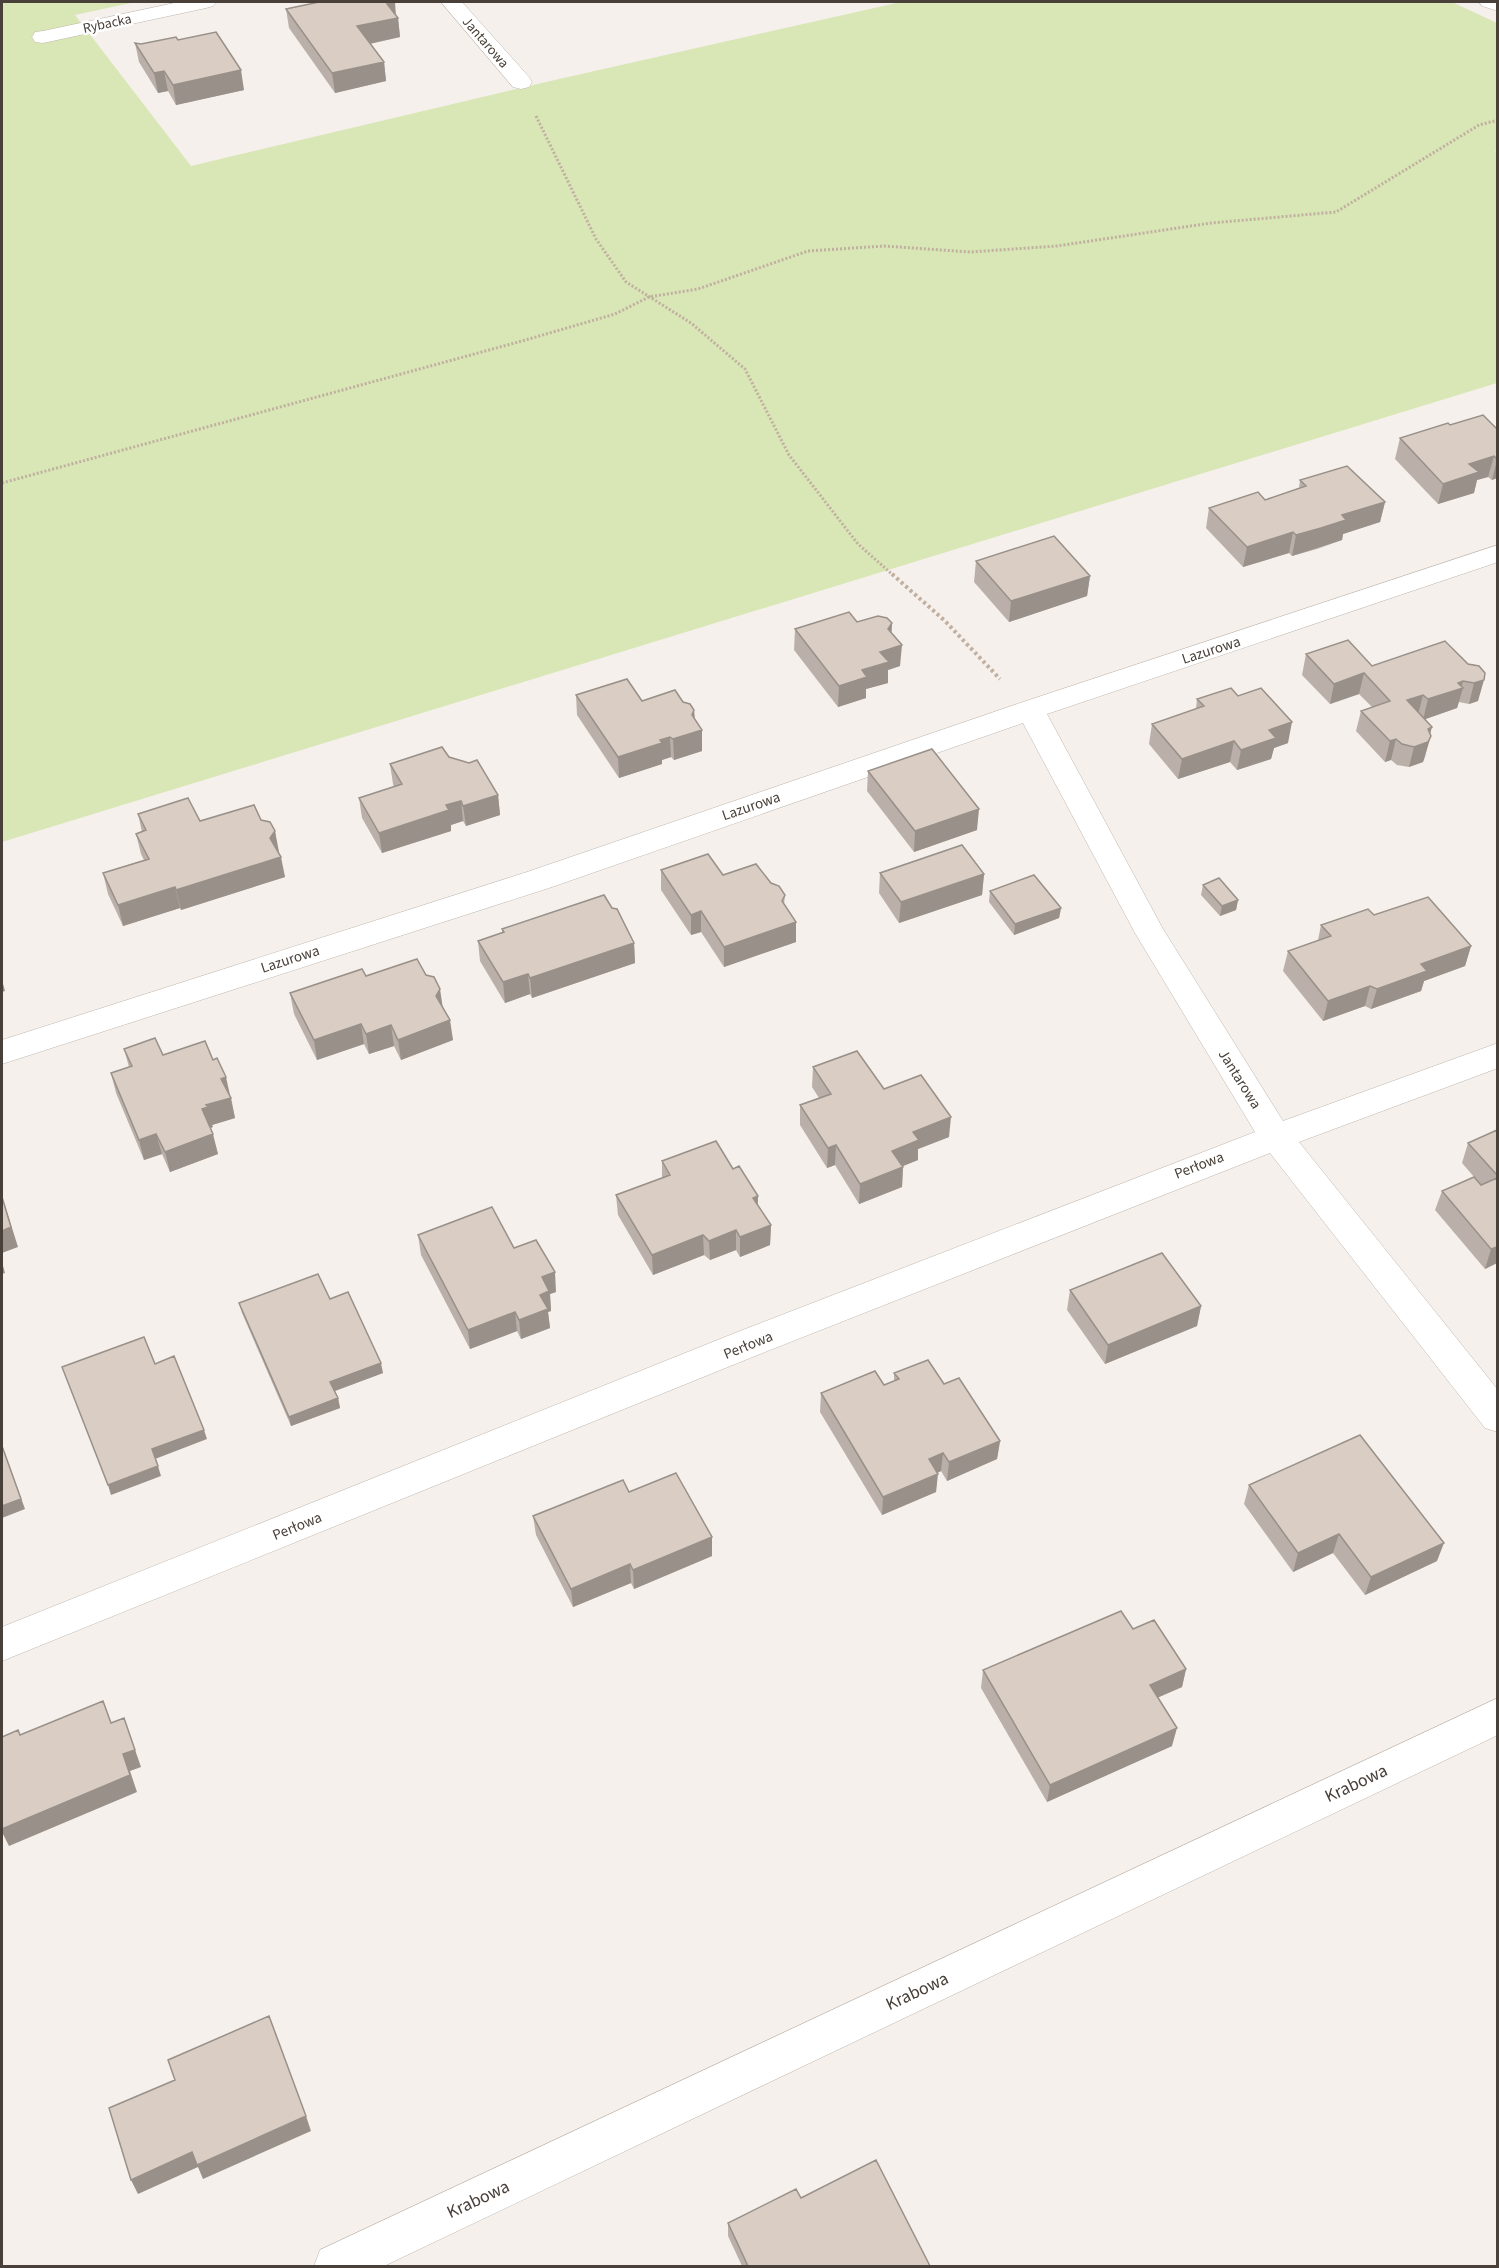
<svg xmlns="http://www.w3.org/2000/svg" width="1499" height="2268" font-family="'Source Sans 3',sans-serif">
<rect width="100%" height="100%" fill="#f5f0eb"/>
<path fill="#d9e6b6" d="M2,2H135L75,15L191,166L546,82L901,2H1452L1497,23L1498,150L1495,151L1498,154L1497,383L2,842Z"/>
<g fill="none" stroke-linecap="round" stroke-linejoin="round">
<defs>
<path id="street" d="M179,2H217L213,6L206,8L43,43L35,42L32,37L35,32L43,31Z
M441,2H462L529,77L532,82L529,87L521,89L513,87Z
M1479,2H1498V11L1482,6Z
M1498,545V562L1047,714L1163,929L1283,1121L1498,1043V1068L1299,1142L1498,1390V1432L1485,1428L1270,1153L760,1354L2,1661V1627L735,1333L1255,1132L1135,933L1023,723L549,888L2,1064V1040L527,872L1020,703Z
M1498,1698V1735L384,2266H314L320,2250Z"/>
</defs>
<use href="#street" stroke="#c0b6ae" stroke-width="1"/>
<path stroke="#c1afa0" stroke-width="3" stroke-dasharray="2 2" stroke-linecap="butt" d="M536,116L596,239L626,282L691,323L745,369L789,455L858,544L894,576
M2,483L522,341L615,314L649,297L698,289L808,251L884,246L970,252L1057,246L1211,223L1336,212L1479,125L1498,120"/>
<path stroke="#c1afa0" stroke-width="4" stroke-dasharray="3 3" stroke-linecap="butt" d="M892,574L945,621L1000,679"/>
<use href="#street" fill="#fff" fill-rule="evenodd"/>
</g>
<path fill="#bbb0a9" d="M286,9L396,10H395L396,15L398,18L400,37L370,44L384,62L386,81L335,93L289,28Z
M178,40L244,90L176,105L168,91L158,93L139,62L135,43L141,44Z
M1450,425L1497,429V478L1492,480L1488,477L1477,480L1474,493L1438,504L1395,459L1400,438Z
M1300,480L1385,502L1380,522L1343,534L1342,540L1317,549L1292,556L1289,553L1243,567L1206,528L1209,508L1265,500L1299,488Z
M976,561L1090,576L1087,596L1009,622L974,582Z
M857,622L892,623L891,632L900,666L888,670V683L866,689V698L838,707L794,650L795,629Z
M1306,654L1372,666L1468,664L1479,666L1478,701L1469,704L1459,702L1457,708L1425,719L1430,735L1425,757L1423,762L1409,767L1397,765L1391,760L1385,762L1356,731L1361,711L1372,707L1359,694L1330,704L1302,675Z
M576,695L642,701L683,702L694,710L695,719L702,730V751L674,760L671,757L662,760V764L619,778L577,715Z
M1238,696L1288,743L1274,748L1271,759L1237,770L1230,762L1178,779L1149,744L1152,724L1196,709L1197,699Z
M449,757L498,795L500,815L466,826L463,821L451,825V831L382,853L362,818L359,798L394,787L393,784L390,764Z
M868,771L977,830L914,852L867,791Z
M138,814L200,821L261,820L275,831L278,853L285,877L181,910L180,908L123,926L108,894L103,873L144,860L141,854L136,834L142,832Z
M661,870L723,875L771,883L785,895L784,905L796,922V942L724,967L701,932L691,935L661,890Z
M880,873L984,874L982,895L899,923L879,893Z
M1203,885L1238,900L1236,910L1220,916L1201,895Z
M990,891L1061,908L1059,918L1014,935L989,902Z
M1374,915L1471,946L1465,966L1424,981L1421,991L1371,1009L1365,1006L1323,1021L1283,971L1288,951L1318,940L1321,925Z
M502,929L634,943L635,963L532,998L530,994L505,1003L480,961L478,941L502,933Z
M366,976L443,1007L453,1040L401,1060L394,1046L369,1054L364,1044L317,1060L294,1014L290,993Z
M124,1049L163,1055L231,1097L235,1118L212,1125L213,1127L210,1128L218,1154L170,1172L162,1154L144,1160L116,1093L111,1073L129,1067Z
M813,1067L884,1089L949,1137L918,1149V1160L902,1166L903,1167L902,1187L859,1204L835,1165L827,1168L800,1125V1105L819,1098L812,1087Z
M1497,1130V1263L1485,1269L1435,1210L1442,1191L1481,1185L1462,1163L1468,1143Z
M662,1161L733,1169L758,1196V1205L771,1225L770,1245L740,1257L736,1250L710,1260L704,1255L653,1275L618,1215L616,1195L662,1178Z
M418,1235L514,1248L556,1292L550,1294L551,1311L548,1312L550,1328L521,1339L517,1331L470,1349L421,1255Z
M1070,1290L1201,1306L1197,1326L1105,1364L1067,1310Z
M330,1299L383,1373L335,1391L338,1398L340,1408L291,1426L242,1313L239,1303Z
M894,1373L944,1384L1000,1441L997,1459L947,1481L941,1471L937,1473L936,1492L882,1515L820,1412L821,1393L884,1385L894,1381Z
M1249,1485L1437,1561L1365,1595L1333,1553L1293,1572L1244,1504Z
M629,1492L712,1556L634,1589L631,1583L573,1607L536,1535L533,1516Z
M1133,1629L1186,1669L1182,1687L1157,1698L1172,1746L1047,1802L981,1688L983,1670Z
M801,2198L930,2266H742L728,2236V2223Z"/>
<path fill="#989089" d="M387,2H395L396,18H398L400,37L359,46L357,26Z
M384,62L386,81L335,93L332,73Z
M241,70L244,90L176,105L173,85Z
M164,71L168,91L158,93L154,73Z
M1494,456L1488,477L1477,480L1474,493L1438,504L1443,484L1469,464Z
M1497,460V478L1492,480Z
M1385,502L1380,522L1343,534L1342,540L1292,556L1296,535L1342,515Z
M1293,532L1289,553L1243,567L1247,547Z
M1090,576L1087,596L1009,622L1011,601Z
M892,623L891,644L902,645L900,666L888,670V683L866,689V698L838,707L839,686L862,670L880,652L888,629Z
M1364,673L1359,694L1330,704L1334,684Z
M1484,680L1478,701L1469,704L1474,683Z
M1463,681L1461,688H1463L1457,708L1423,720L1428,699Z
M1423,695L1418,715L1407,700Z
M694,710L695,731L702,730V751L674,760L673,739L692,715Z
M1292,722L1288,743L1274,748L1271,759L1237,770L1241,750L1269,730Z
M1432,727L1428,742L1431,736L1423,762L1409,767L1414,747L1428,729Z
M670,737L671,757L662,760V764L619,778L618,757Z
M1396,739L1391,760L1385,762L1390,741Z
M1234,741L1230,762L1178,779L1182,759Z
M498,795L500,815L466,826L463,806Z
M461,801L463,821L451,825V831L382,853L379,833L446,805Z
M979,809L977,830L914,852L915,831Z
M275,831L279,852L274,859L270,838Z
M281,857L285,877L181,910L176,890Z
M984,874L982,895L899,923L901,902Z
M175,887L180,908L123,926L118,905Z
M1238,900L1236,910L1220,916L1222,906Z
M1061,908L1059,918L1014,935L1015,924Z
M701,911V932L691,935V915Z
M796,922V942L724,967V947Z
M634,943L635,963L532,998L530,978Z
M1471,946L1465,966L1424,981L1421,991L1371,1009L1377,989L1421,964Z
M528,974L530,994L505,1003L503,982Z
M2,980L5,991L2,992Z
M1370,986L1365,1006L1323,1021L1328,1001Z
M440,989L443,1009L436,996Z
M450,1020L453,1040L401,1060L398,1040Z
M361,1024L364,1044L317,1060L314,1040Z
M391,1025L394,1046L369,1054L366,1034Z
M226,1077L235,1118L212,1125L213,1127L207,1129L202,1109L206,1105L221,1079Z
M951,1117L949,1137L918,1149V1160L891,1171L892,1151L913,1132Z
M156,1134L162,1154L144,1160L139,1140Z
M213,1134L218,1154L170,1172L165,1152Z
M836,1145L835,1165L827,1168L828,1148Z
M903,1167L902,1187L859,1204L860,1184Z
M2,1196L18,1247L2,1253Z
M758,1196L757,1216L753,1198Z
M771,1225L770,1245L740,1257V1237Z
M736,1230V1250L710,1260L709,1241Z
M703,1235L704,1255L653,1275L652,1255Z
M1497,1247V1263L1485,1269L1491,1249Z
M2,1262L5,1273L2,1274Z
M555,1272L556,1292L550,1294L551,1311L548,1312L550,1328L521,1339L519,1320L540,1295L542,1277Z
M1201,1306L1197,1326L1105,1364L1108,1345Z
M515,1312L517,1331L470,1349L468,1330Z
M381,1363L383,1373L332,1392L330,1382Z
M338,1398L340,1408L291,1426L289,1417Z
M204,1430L207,1439L155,1459L152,1449Z
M1000,1441L997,1459L947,1481L949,1462Z
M2,1445L25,1509L2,1518Z
M943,1453L941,1471L927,1478L929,1459Z
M158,1466L161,1476L111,1495L108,1485Z
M938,1474L936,1492L882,1515L883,1497Z
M1339,1534L1333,1553L1293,1572L1298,1553Z
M712,1537V1556L634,1589L633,1570Z
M1444,1543L1437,1561L1365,1595L1371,1577Z
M630,1564L631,1583L573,1607L571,1589Z
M1186,1669L1182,1687L1145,1703L1150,1685Z
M124,1718L141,1767L130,1771L137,1792L9,1846L2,1832V1829L123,1754Z
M1177,1728L1172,1746L1047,1802L1050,1785Z
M306,2116L311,2131L203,2179L198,2167L138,2194L131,2180L192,2152Z"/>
<path fill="#d9cdc4" stroke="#989089" stroke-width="1.5" d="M319,2H394L387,4L398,18L357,26L384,62L332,73L286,9Z
M216,32L241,70L173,85L164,71L154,73L135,43L141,44L176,37L178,40Z
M1483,415L1497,429V459L1494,456L1469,464L1479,472L1443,484L1400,438L1448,423L1450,425Z
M1347,466L1385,502L1342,515L1346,520L1321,528L1296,535L1293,532L1247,547L1209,508L1258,492L1265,500L1306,486L1300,480Z
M1054,536L1090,576L1011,601L976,561Z
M849,612L857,622L878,616L887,618L892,623L888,629L902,645L880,652L889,662L862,670L867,677L839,686L795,629Z
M1348,640L1372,666L1445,641L1468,664L1479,666L1485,673L1484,680L1474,683L1463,681L1458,683L1463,688L1428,699L1423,695L1407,700L1432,727L1428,729L1431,736L1428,742L1414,747L1402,744L1396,739L1390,741L1361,711L1390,701L1364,673L1334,684L1306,654Z
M627,679L642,701L675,690L683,702L690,704L694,710L692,715L702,730L673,739L670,737L660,740L662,743L618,757L576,695Z
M1231,688L1238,696L1261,688L1292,722L1269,730L1276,738L1241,750L1234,741L1182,759L1152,724L1204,706L1197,699Z
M442,747L449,757L469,763L477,760L498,795L463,806L461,801L446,805L449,810L379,833L359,798L402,784L390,764Z
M932,749L979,809L915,831L868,771Z
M188,798L200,821L254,805L261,820L270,822L275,831L270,838L281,857L176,890L175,887L118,905L103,873L149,859L136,834L146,830L138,814Z
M962,845L984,874L901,902L880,873Z
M708,854L723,875L756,864L771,883L779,886L785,895L782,901L796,922L724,947L701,911L691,915L661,870Z
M1034,875L1061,908L1015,924L990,891Z
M1219,878L1238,900L1222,906L1203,885Z
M604,895L612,908L617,909L634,943L530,978L528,974L503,982L478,941L504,932L502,929Z
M1428,897L1471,946L1421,964L1427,971L1377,989L1370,986L1328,1001L1288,951L1331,936L1321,925L1368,909L1374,915Z
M417,959L426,975L434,977L440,989L436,996L450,1020L398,1040L391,1025L366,1034L361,1024L314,1040L290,993L362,969L366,976Z
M155,1038L163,1055L205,1041L213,1060L217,1058L226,1077L221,1079L231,1098L206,1105L208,1107L202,1109L213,1134L165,1152L156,1134L139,1140L111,1073L132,1066L124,1049Z
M857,1051L884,1089L921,1075L951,1117L913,1132L919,1140L892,1151L903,1167L860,1184L836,1145L828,1148L800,1105L831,1094L813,1067Z
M1497,1130V1175L1468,1143Z
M716,1141L733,1169L739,1166L758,1196L753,1198L771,1225L740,1237L736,1230L709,1241L703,1235L652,1255L616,1195L670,1175L662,1161Z
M1474,1177L1481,1185L1497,1178V1247L1491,1249L1442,1191Z
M2,1197L11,1227L2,1231Z
M492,1207L514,1248L536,1240L555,1272L542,1277L549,1291L540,1295L548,1309L519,1320L515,1312L468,1330L418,1235Z
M1162,1253L1201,1306L1108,1345L1070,1290Z
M318,1274L330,1299L348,1292L381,1363L330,1382L338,1398L289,1417L239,1303Z
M144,1337L155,1364L174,1356L204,1430L152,1449L158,1466L108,1485L62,1367Z
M928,1360L944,1384L959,1378L1000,1441L949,1462L943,1453L929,1459L938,1474L883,1497L821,1393L875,1371L884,1385L899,1379L894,1373Z
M1360,1435L1444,1543L1371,1577L1339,1534L1298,1553L1249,1485Z
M2,1446L21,1499L2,1506Z
M676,1473L712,1537L633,1570L630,1564L571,1589L533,1516L623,1480L629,1492Z
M1121,1611L1133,1629L1154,1620L1186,1669L1150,1685L1177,1728L1050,1785L983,1670Z
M103,1701L111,1723L124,1718L135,1750L123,1754L130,1775L2,1829V1737L18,1730L20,1735Z
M269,2016L306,2116L197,2165L192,2152L131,2180L109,2108L175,2080L168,2060Z
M876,2160L930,2266H748L728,2223L796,2189L801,2198Z"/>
<g text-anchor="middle" stroke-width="5" stroke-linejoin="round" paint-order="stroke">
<g font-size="14" fill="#484039" stroke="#fff">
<text transform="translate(107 23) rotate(-12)" y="5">Rybacka</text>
<text transform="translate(486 42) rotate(49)" y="5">Jantarowa</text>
</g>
<g font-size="15" fill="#484039" stroke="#fff">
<text transform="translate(1211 650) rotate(-18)" y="5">Lazurowa</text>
<text transform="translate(751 806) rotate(-19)" y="5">Lazurowa</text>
<text transform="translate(290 959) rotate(-18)" y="5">Lazurowa</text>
<text transform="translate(1240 1079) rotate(58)" y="5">Jantarowa</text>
<text transform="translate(1199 1165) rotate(-21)" y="5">Perłowa</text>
<text transform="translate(748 1345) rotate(-22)" y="5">Perłowa</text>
<text transform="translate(297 1526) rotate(-22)" y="5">Perłowa</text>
</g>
<g font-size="18" fill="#484039" stroke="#fff">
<text transform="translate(1356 1783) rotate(-25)" y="6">Krabowa</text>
<text transform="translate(917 1991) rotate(-25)" y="6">Krabowa</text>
<text transform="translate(478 2199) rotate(-25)" y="6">Krabowa</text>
</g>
</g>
<rect width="1499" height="2268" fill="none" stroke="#484039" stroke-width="6"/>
</svg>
